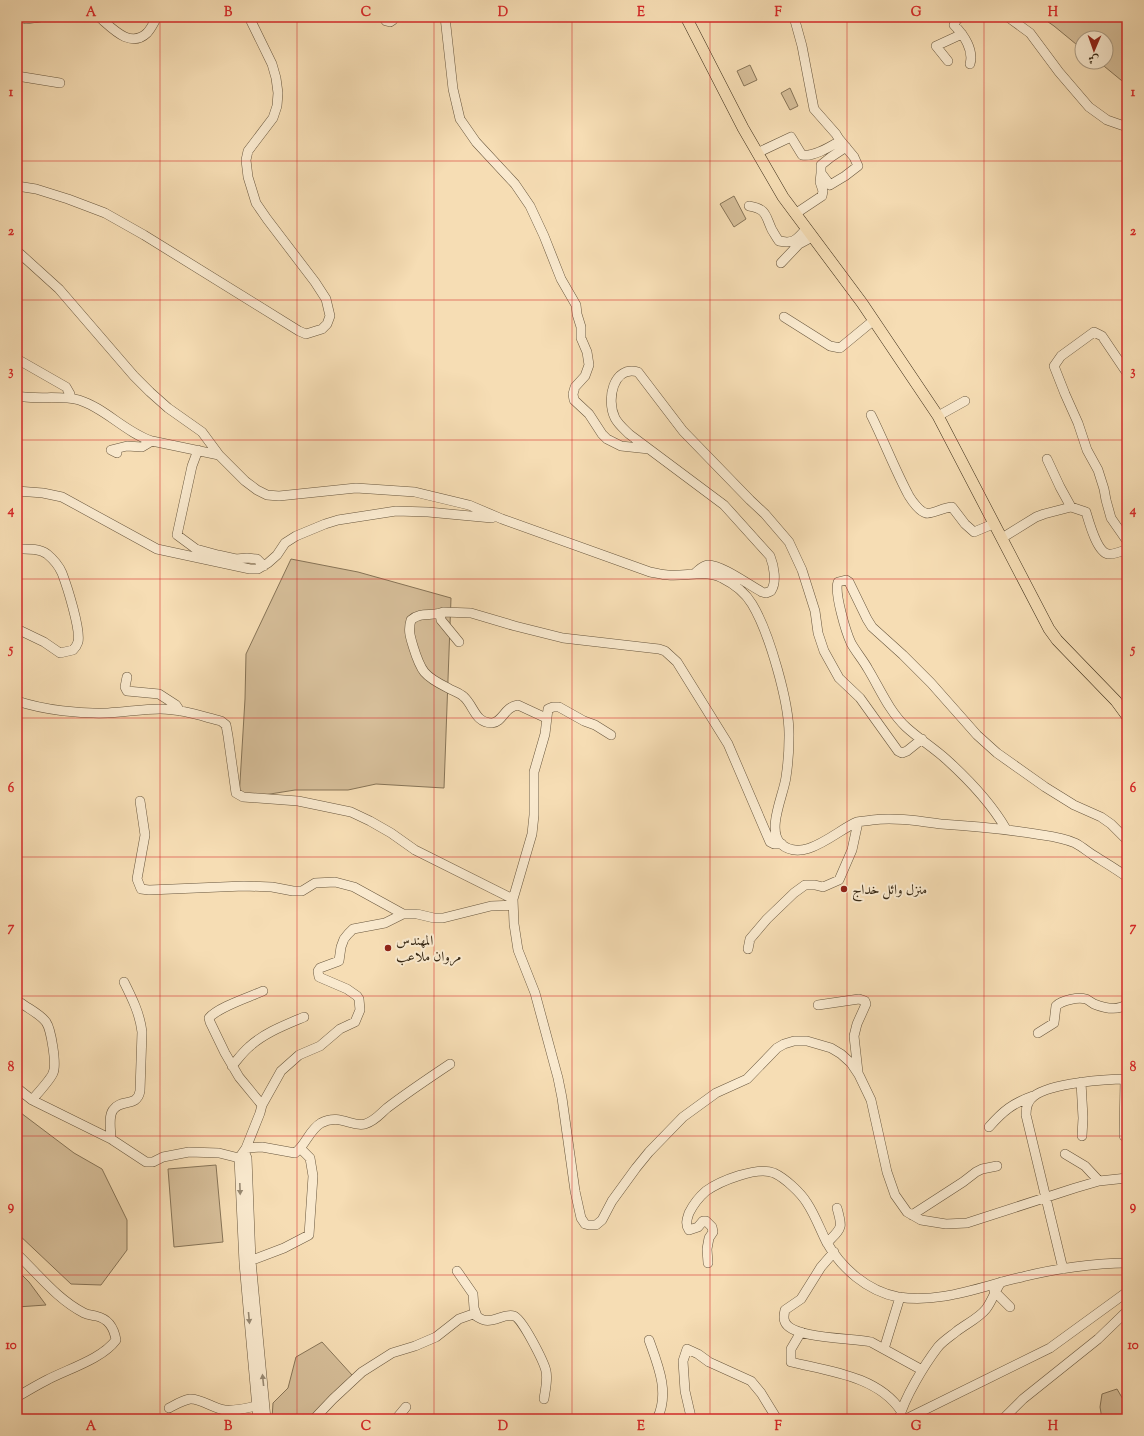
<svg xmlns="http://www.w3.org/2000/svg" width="1144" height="1436" font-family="'Sorts Mill Goudy',Amiri,serif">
<rect width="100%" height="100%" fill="#f6ddb4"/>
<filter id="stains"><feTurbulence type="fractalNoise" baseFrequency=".005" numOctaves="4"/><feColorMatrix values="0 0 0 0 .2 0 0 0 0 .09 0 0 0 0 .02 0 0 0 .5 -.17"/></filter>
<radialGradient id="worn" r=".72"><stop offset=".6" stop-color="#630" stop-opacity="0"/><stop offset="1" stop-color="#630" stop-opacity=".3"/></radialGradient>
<path fill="#d6be99" stroke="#877457" d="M1041,17H1127V85L1099,62H1106V38H1082V49L1054,26Z
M750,65L757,80L744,86L737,71Z
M790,88L798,106L790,110L781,93Z
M734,196L746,219L734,227L720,204Z
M291,559L358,572L451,598L444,788L376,784L348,790H295L239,799L245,699L246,654Z
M17,1110L74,1153L102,1169L127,1220V1250L101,1285L71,1284L17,1233Z
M216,1165L223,1242L174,1247L168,1169Z
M17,1270L29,1282L46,1305L17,1307Z
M322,1342L352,1375L311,1419H272L273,1403L288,1388L296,1357Z
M1117,1389L1124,1401H1127V1419H1102L1100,1407L1102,1394Z"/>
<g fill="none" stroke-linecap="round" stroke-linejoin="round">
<defs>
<path id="minor" d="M19,17L26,19L41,17
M99,17C112,28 130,49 147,33C151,29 153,24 156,19V17
M383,17L386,21L390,22L393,20L394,17
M445,17L453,89L460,119L476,142L515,184L530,206L544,236L561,279L576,305L577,314L581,327V338L587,352L589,365L585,376L575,387L573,394L574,400L589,414L602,434L607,439L621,446L649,449
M961,17L957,19L954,25C964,35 974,50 970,64
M1008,17L1030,33L1059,72L1089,107L1107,120L1127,127
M948,61L936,46L962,34
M17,76L60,83
M839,139L854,157L858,166L845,176L830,185L821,173V165L831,157L846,147
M757,153L791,137L802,155C813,157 828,148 838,142L839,139L836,134L814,109L802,46L794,17
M17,186L36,189L68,199L105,213L144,235L299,331L306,334L322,329L327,324L330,316L326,299L315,282L267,219L256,203L248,177L246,160L248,151L273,118L277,106L278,93L276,78L272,64L249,17
M749,206C767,209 765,215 772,230C774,233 776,237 779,241C794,244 796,240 806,229
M795,214L822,196L823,191L820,182L821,173
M17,251L59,289L134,376L150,392L168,408L202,432L219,455L245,481L257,490L267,495L279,496L356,488L415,492L469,505L502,519L650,572C656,573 662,575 668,575C685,577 706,569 722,578C734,584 745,592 752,604C769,632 790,704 789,737C789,750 788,764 786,777C784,794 766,830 781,844C804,864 837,830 857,822C862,821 867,821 872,820C894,817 919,821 941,824C973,826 1004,829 1036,834C1049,836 1062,837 1075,843C1081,846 1087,851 1093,855C1104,862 1116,869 1127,877
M781,263L799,244L812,237
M784,317L830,346L840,348L874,320
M17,359L66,387L70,394L69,398
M1127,373L1102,336L1094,332L1061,356L1054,366L1065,394L1078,423L1087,450L1098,470L1104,489L1106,500L1111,518L1127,541
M17,396C37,400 61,395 79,400C105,408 126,433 152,441L219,455
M871,415C884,441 895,470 909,496C912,501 920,512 926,513C931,515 944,507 952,507L965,524L974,532L993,524
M938,416L965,401
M198,450L192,466L177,535L196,549L218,555L236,559L247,558L257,559L264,566
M117,453L111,450L127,446L142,447L152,441
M1047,459L1060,487L1071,507
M17,491L43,493L62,497L157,549L250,569H258L268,563L277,555L285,543L296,536L325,524L338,520L396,511L428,512L492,518
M1002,538L1036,517L1044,514L1071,507L1086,512C1089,522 1097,552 1108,554C1114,555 1122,551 1127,549
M17,549C27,549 39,548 47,554C53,559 59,566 62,573C67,586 81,630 78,642C77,645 75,648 73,650L60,653L44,642L17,629
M695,573C699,570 703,565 708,565C722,565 749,585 762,592L766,593L771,591C777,582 774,566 770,556L724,505L629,434C624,429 618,424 615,418C606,400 613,365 638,372L683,431L750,500L765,514L789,542L802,570L809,592L815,611L818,633L824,651L839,678L860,698L898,751L902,753L907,751L922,739
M440,613L441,620L459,642
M127,677L125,687L127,691L159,694L176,705L180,711
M17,701C44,710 80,714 108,713C126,712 143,709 160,709C181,709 201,716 221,721L226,725L228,736L236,793L243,797L298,801L351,812L370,821L391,833L415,850L513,899
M546,718L518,705C504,707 503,722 492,723C475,723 474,706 464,697C460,693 453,691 448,688C424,676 421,672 413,646C410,636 408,630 411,620C421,611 432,617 443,612L471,613L515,626L563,638L650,648L659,649L665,651L677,662L728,744L770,842L774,844H782
M611,735L595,725L584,721L559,707H553L548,709L545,734L534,772V815L532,834L513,899L514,924L518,950L535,993L558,1078L562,1098L575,1191L581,1218L585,1224L589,1225H596L602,1220L612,1201L636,1168L649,1152L683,1117L716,1093L747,1079L777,1048L784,1044L794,1041H807L831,1048L841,1054L851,1063L859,1075L871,1100L887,1172L895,1195L907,1212L921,1220L946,1224L967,1223L1075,1188L1099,1181L1127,1178
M140,801L145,835L137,879L141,889L149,890L244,886L272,887L293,891H302L315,883L335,882L354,887L403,914
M1006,829C991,803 969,780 947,760C934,748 919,739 906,727C889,711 880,689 868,669C863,660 856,652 851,643C846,632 834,593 838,582L846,580L849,582L867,619L872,627L903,655L931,683L977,735L997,753L1045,787L1074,805L1101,817L1111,824L1127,840
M748,949L750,939L767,919L794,893L805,885H815L823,887L839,880L852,850L858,822
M21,1003C29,1009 40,1014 46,1022C51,1029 57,1065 53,1073C51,1079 37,1094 32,1100
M818,1005L859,999L865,1001L866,1004L857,1024L854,1036L858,1072
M1038,1033L1054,1023L1056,1006C1062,1000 1078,997 1086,999C1088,1000 1091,1002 1094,1004C1104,1008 1118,1011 1127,1004
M232,1066C238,1059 243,1052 249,1047C264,1033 285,1025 304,1017
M1081,1082L1083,1118L1082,1136
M17,1088L32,1100L111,1139L146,1162H153L163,1157L189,1152L219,1153L239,1158H244
M262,1105L239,1077L225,1053L210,1022L209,1018C218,1007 250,997 263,991
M989,1127C1003,1111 1013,1103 1033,1096
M1124,1136L1125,1079
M111,1139C111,1131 108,1117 113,1110C121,1098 137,1108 140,1091L142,1032C140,1014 132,998 124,982
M246,1148L262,1147L295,1153C306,1145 309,1130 321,1123C340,1113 352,1128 365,1124C375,1121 380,1114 387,1108C408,1092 429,1078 450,1064
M244,1151L247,1158L251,1261L266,1419
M1065,1154L1085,1166L1099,1181
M912,1215L963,1182L976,1172L982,1169L997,1166
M827,1243C842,1227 843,1229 837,1208
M834,1252L821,1267L801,1299L785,1310C784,1314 783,1318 785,1322C792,1339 854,1338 871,1342L922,1370
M17,1254C39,1275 57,1299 84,1313C88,1315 92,1315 96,1316C109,1319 114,1328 116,1340C102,1359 68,1369 47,1380C37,1385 27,1391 17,1397
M247,1262L284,1248L309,1235L313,1176L310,1158L301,1149
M708,1263L707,1249L709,1238L713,1232L712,1227L706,1221H703L698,1227L689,1230C685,1224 687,1219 689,1213C693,1205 699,1197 706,1191C720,1181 757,1166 774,1173C785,1178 801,1193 807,1203C815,1215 820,1229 826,1241C841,1268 867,1291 898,1297C940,1304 982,1286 1022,1277C1053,1269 1095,1263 1127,1263
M1063,1269L1026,1115C1026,1108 1028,1100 1034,1096C1051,1083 1106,1079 1127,1079
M457,1271L473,1294L474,1308L477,1316
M994,1291L1010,1307
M801,1332L791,1349V1362C828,1371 878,1376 901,1411
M649,1340C658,1365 670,1393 657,1419
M884,1349L900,1297
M169,1408C175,1405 183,1400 190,1399C200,1398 214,1409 225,1410C236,1411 247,1408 256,1406
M691,1417L685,1391L683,1361L687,1349L698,1354L709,1362L751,1381L761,1393L777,1419
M258,1419L244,1263L239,1158L246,1148L260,1113L262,1105L281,1071L299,1055L320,1046L340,1029L355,1022L360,1010L359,999L357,996L347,989L319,977L318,971L320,968L339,961L341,947L344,939L348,934L353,929L385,923L403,914H417L434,918H443L491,906L513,905
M314,1419L333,1399L362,1372L392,1353L415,1346L436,1337L459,1319L473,1314C476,1316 480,1319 484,1320C494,1323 504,1313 514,1316C522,1318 544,1362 546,1371C548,1380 545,1391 544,1399
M396,1419L406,1407
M899,1419C904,1398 925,1364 938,1347C943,1341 951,1336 957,1331C966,1324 979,1318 986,1309C992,1301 995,1291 1001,1282
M906,1419L1050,1348L1127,1292
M1003,1419L1023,1399L1098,1339L1127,1311"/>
<path id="major" d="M686,17L743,128L783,197L862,303L938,416L1049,629L1057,640L1116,701L1127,716"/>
</defs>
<use href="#minor" stroke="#68563d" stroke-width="10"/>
<use href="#major" stroke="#382915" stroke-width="12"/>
<use href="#minor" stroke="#f9e9ce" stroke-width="9"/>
<use href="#major" stroke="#f6ddb4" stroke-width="11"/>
</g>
<defs><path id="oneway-solid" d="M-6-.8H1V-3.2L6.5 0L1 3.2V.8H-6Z"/></defs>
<g fill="#988972">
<use href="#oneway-solid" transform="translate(240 1189) rotate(88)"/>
<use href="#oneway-solid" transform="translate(249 1318) rotate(85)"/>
<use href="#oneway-solid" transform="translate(263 1380) rotate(-96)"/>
</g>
<path fill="none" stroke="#d62828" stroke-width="1" stroke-opacity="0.55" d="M160,17V1419M297,17V1419M434,17V1419M572,17V1419M710,17V1419M847,17V1419M984,17V1419M17,161H1127M17,300H1127M17,440H1127M17,579H1127M17,718H1127M17,857H1127M17,996H1127M17,1136H1127M17,1275H1127"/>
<g fill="#8f2418" stroke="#f9e9ce" stroke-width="1.5">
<circle cx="844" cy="889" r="4"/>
<circle cx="388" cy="948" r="4"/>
</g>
<g text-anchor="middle" stroke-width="4" stroke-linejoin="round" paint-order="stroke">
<g font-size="14" fill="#382915" stroke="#f9e9ce" text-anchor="start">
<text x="852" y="894">منزل وائل خداج</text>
<text x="396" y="945">المهندس<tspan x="396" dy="16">مروان ملاعب</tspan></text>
</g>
</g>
<rect width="1144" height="1436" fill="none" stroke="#f6ddb4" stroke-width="44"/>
<g transform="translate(1094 50) rotate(182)"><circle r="19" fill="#f9e9ce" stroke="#ac9c84"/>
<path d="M0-3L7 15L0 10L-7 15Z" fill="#8f2418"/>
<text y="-6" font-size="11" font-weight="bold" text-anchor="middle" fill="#382915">ش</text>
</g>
<rect x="22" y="22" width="1100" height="1392" fill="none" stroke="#d62828" stroke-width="1.5"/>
<g font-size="13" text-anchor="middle" font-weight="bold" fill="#d62828">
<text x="91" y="16">A</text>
<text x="228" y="16">B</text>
<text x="366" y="16">C</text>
<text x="503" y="16">D</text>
<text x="641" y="16">E</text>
<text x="778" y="16">F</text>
<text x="916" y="16">G</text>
<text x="1053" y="16">H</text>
<text x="11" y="96">1</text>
<text x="1133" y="96">1</text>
<text x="11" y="235">2</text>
<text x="1133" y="235">2</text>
<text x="11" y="375">3</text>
<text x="1133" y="375">3</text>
<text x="11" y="514">4</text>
<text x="1133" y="514">4</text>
<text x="11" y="653">5</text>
<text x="1133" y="653">5</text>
<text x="11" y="792">6</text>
<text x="1133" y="792">6</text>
<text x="11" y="931">7</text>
<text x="1133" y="931">7</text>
<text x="11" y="1071">8</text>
<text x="1133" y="1071">8</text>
<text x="11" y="1210">9</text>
<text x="1133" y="1210">9</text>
<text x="11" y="1349">10</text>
<text x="1133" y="1349">10</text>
<text x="91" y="1430">A</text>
<text x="228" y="1430">B</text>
<text x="366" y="1430">C</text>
<text x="503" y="1430">D</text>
<text x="641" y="1430">E</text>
<text x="778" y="1430">F</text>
<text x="916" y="1430">G</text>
<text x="1053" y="1430">H</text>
</g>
<rect width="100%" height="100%" filter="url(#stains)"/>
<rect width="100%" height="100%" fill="url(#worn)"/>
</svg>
